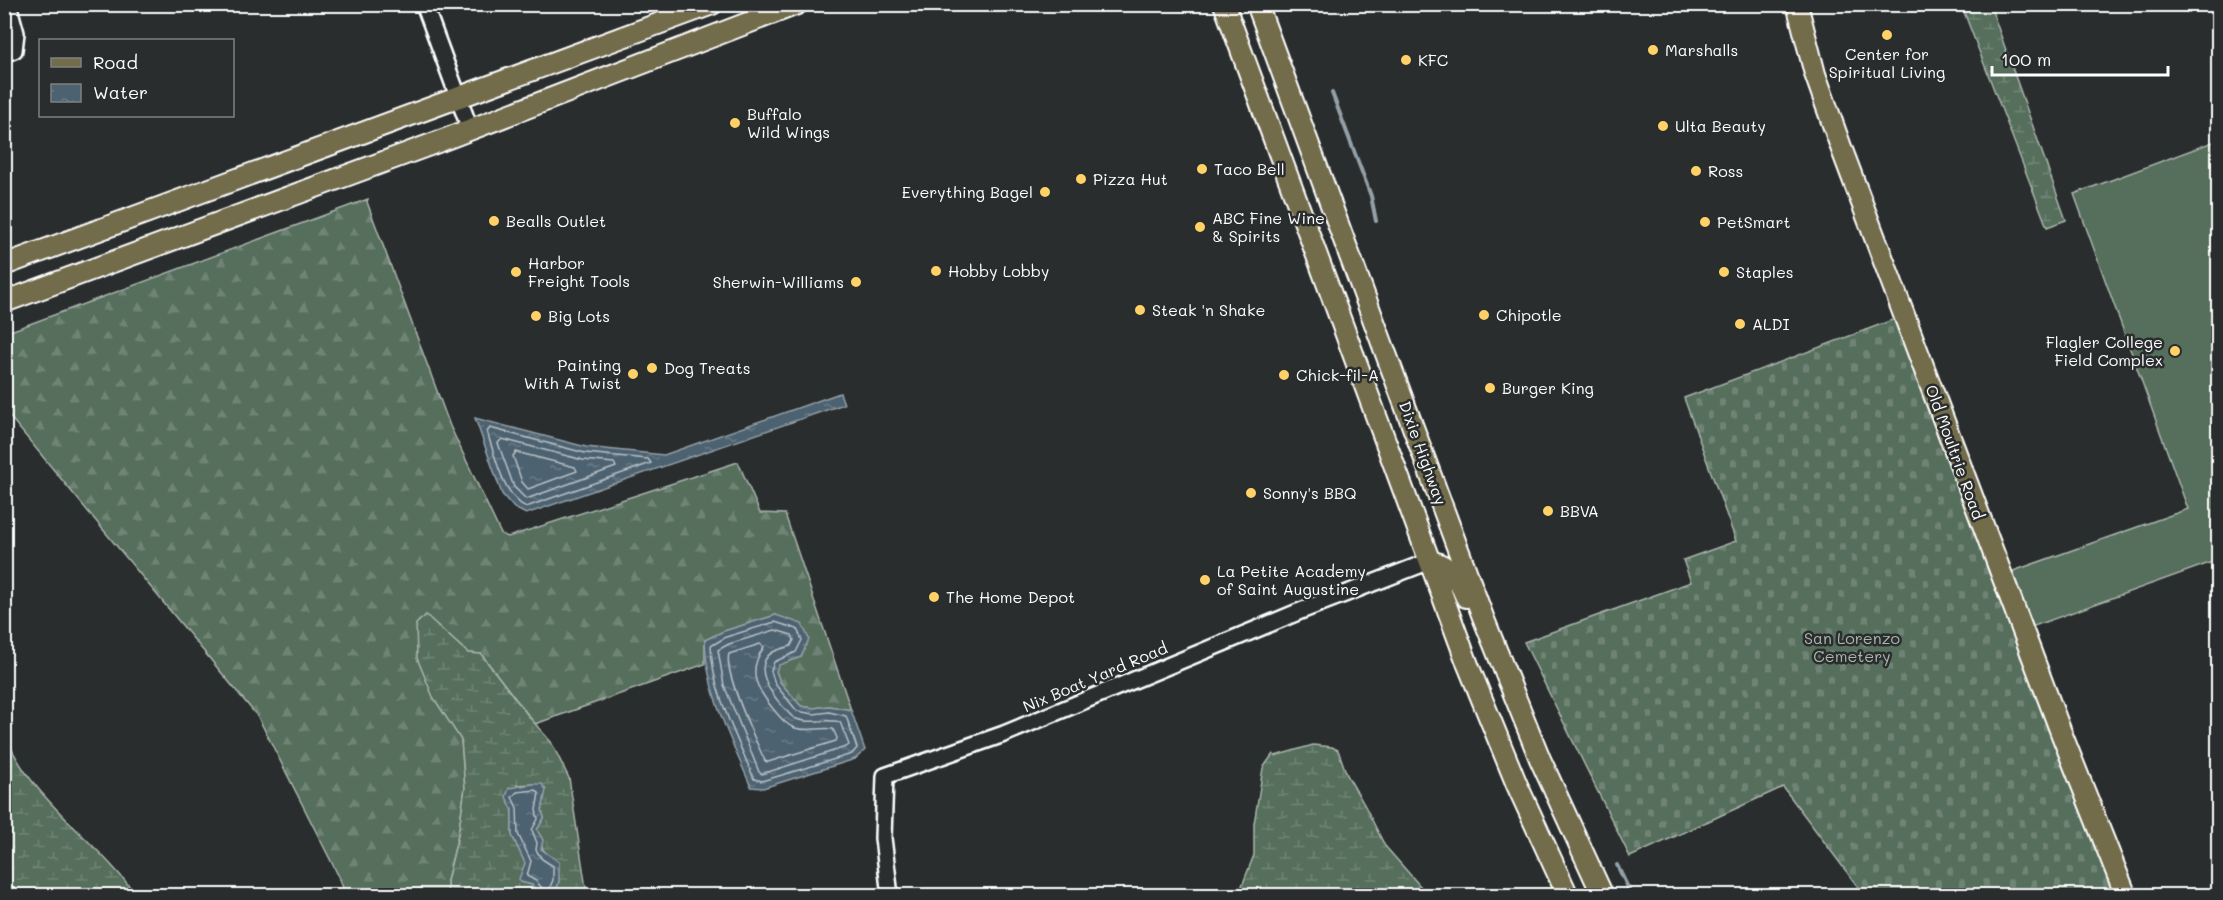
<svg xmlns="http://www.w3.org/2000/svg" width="2223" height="900" font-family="Mali,sans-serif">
<defs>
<pattern id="forest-firs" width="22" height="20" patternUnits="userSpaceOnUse" patternTransform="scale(1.5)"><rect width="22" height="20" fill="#566e5c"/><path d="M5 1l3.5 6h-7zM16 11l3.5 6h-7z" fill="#6f8474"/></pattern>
<pattern id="wetland-marsh" width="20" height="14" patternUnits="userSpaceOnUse" patternTransform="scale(1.5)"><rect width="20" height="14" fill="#566e5c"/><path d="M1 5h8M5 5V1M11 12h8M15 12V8" fill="none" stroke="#6f8474"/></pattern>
<pattern id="cemetery-stones" width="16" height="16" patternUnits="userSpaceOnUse" patternTransform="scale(1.5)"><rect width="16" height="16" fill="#566e5c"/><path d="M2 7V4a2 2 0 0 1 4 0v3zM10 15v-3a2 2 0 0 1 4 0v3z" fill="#6f8474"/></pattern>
<pattern id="water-ripples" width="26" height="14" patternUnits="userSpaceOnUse" patternTransform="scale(1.5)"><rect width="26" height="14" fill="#4d6270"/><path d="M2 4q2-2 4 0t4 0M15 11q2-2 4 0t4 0" fill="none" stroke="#687a85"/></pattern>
</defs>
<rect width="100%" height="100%" fill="#2a2d2e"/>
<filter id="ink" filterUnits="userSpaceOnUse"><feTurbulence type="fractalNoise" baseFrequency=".0167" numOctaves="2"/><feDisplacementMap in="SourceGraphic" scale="12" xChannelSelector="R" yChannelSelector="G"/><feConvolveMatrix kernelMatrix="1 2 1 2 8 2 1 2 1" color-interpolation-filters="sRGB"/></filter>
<g filter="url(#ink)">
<path fill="url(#forest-firs)" stroke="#aab6ae" stroke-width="1.5" d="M368,199L367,202L450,426L501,534L508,537L738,462L760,513L785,514L851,710L829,706L814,708L801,706L780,682L776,671L779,664L801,657L776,615L724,631L705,640V664L535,724L481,654L468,653L426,616L448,718L461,739L465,788L458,835L447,881L448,895H346L337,873L258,717L5,411V333Z"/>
<path fill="url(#wetland-marsh)" stroke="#aab6ae" stroke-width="1.5" d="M1982,5H1990L2066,220L2047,227L1964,12Z
M426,615L468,653L481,654L530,718L551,742L569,778L587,895H555L559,881L554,858C540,852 541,843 537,830L544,818L542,810L544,798L533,784L517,785L512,809V835L525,863L521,882L532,885L539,895H448L447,881L458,835L465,788L461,740L433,697L417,658L416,624Z
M4,731C27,797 97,840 136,895H5Z
M1313,745L1332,747L1338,750L1347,775L1365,806L1385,846L1428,895H1234L1240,891L1254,855V824L1263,768L1273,754L1275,756Z"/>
<path fill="url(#cemetery-stones)" stroke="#aab6ae" stroke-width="1.5" d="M1895,319L2114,895H1864L1783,787L1630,857L1524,642L1691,582L1683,560L1736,541L1684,398Z"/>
<path fill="#566e5c" stroke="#aab6ae" stroke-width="1.5" d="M2218,140V560L2023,630L2002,575L2188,509L2074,194Z"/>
<path fill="url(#water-ripples)" stroke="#94a1a9" stroke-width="1.5" d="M840,393L844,404L526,514L514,508L502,494L475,418L586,447L664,455Z
M776,615L802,624L809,639L801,657L779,665L776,671L780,682L801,706L814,708L829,706L851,710L865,750L855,759L763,788L751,787C731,739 706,693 705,640L724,631Z
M533,784H542L546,790L542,810L544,818L537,830L543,840L541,849L559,862V881L555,895H539L532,885L521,882L519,879L525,863L512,835V809L506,797L509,788Z"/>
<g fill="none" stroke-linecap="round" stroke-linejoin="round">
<path stroke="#b8c0c6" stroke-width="1.5" d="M490,428L585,453L648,459L651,463L526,507C503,496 495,455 487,432Z
M502,439L583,460L614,463L616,467L526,499L514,487L498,443Z
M516,452L575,467L577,471L528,489L522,482L513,456Z
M775,622L797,629L802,640L796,652L774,662L771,671L775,684L797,711L814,714L829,712L846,716L857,748L852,754L762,781L754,779C737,736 712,693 711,646L726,637Z
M775,630L792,635L794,640L791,646C785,648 779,649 773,652C753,664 768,689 778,701C783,706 788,714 794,718C808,725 826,718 840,722L849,745L846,747L762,774L759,772L724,685L718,650L729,644Z
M760,644L764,647C746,672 757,689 774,710C780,717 786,725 795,728C808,732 820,727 833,729L837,738L836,741L768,762L765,761C756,741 723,672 729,654Z
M536,790L539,793L536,810L538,819L532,830L537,843L536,850L542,859L553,866V880L547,894L536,881L527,876L531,861L518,834L517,808L512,797L517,792Z"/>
<path stroke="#94a1a9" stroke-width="4" d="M1332,93L1371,196L1376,221
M1617,865L1632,896"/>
<defs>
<path id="minor" d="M424,4L470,129
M4,54L14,50L16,33L8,4
M890,896L883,838L885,776L1004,734L1298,612L1430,561"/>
<path id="major" d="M1224,4L1468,665L1517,785L1568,896
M1257,4L1483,617L1540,759L1603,896
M1797,4L1815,74L1842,150L2062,735L2126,896
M4,265L712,4
M4,302L443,140L797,4
M1430,561C1451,566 1458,578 1466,597"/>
</defs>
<use href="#minor" stroke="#fff" stroke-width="20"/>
<use href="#major" stroke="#fff" stroke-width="24"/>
<use href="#minor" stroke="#2a2d2e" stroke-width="15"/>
<use href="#major" stroke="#726c4b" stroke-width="20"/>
</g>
</g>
<g fill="#ffd166" stroke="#2a2d2e" stroke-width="2">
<circle cx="1887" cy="35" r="6"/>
<circle cx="1653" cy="50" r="6"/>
<circle cx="1406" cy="60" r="6"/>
<circle cx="735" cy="123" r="6"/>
<circle cx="1663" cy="126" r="6"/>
<circle cx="1202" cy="169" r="6"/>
<circle cx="1696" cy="171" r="6"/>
<circle cx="1081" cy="179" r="6"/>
<circle cx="1045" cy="192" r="6"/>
<circle cx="494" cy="221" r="6"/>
<circle cx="1705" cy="222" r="6"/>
<circle cx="1200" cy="227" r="6"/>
<circle cx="936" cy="271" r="6"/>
<circle cx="516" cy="272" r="6"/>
<circle cx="1724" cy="272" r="6"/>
<circle cx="856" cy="282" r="6"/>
<circle cx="1140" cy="310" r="6"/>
<circle cx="1484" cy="315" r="6"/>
<circle cx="536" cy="316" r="6"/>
<circle cx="1740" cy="324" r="6"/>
<circle cx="2175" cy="351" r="6"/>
<circle cx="652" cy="368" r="6"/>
<circle cx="633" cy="374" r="6"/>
<circle cx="1284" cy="375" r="6"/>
<circle cx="1490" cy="388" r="6"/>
<circle cx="1251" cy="493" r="6"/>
<circle cx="1548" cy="511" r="6"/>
<circle cx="1205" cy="580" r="6"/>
<circle cx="934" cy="597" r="6"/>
</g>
<g text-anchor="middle" stroke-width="5" stroke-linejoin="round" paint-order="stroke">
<g font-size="16" fill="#fff" stroke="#2a2d2e" text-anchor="start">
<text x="1665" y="56">Marshalls</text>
<text x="1887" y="60" text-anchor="middle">Center for<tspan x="1887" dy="18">Spiritual Living</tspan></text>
<text x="1418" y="66">KFC</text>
<text x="747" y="120">Buffalo<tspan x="747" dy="18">Wild Wings</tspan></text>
<text x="1675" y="132">Ulta Beauty</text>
<text x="1214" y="175">Taco Bell</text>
<text x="1708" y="177">Ross</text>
<text x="1093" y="185">Pizza Hut</text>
<text x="1033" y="198" text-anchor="end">Everything Bagel</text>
<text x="1212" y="224">ABC Fine Wine<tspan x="1212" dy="18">&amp; Spirits</tspan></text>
<text x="506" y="227">Bealls Outlet</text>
<text x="1717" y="228">PetSmart</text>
<text x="528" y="269">Harbor<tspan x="528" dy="18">Freight Tools</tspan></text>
<text x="948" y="277">Hobby Lobby</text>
<text x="1736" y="278">Staples</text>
<text x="844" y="288" text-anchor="end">Sherwin-Williams</text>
<text x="1152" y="316">Steak 'n Shake</text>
<text x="1496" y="321">Chipotle</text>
<text x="548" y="322">Big Lots</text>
<text x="1752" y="330">ALDI</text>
<text x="2163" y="348" text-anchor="end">Flagler College<tspan x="2163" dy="18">Field Complex</tspan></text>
<text x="621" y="371" text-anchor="end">Painting<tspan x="621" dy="18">With A Twist</tspan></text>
<text x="664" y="374">Dog Treats</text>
<text x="1296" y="381">Chick-fil-A</text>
<text x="1502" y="394">Burger King</text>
<text x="1263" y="499">Sonny's BBQ</text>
<text x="1560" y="517">BBVA</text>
<text x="1217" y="577">La Petite Academy<tspan x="1217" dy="18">of Saint Augustine</tspan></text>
<text x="946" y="603">The Home Depot</text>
</g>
<g font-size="16" fill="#fff" stroke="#2a2d2e">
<text transform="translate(1955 452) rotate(70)" y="6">Old Moultrie Road</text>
<text transform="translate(1423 453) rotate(70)" y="6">Dixie Highway</text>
<text transform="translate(1095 677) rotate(-23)" y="6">Nix Boat Yard Road</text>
</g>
<g font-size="16" fill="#aab6ae" stroke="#2a2d2e">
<text x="1852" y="644">San Lorenzo<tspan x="1852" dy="18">Cemetery</tspan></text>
</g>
</g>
<rect width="2223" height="900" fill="none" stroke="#2a2d2e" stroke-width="24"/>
<rect x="12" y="12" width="2199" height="876" fill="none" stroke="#fff" stroke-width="2" filter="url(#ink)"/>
<rect x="39" y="39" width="195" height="78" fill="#2a2d2e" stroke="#7f8182" stroke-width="1.5"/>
<rect x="51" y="58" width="30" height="9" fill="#726c4b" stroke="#7f8182" stroke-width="1.5"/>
<text x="93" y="69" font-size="18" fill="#ffffff">Road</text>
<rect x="51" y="84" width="30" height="18" fill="url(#water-ripples)" stroke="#7f8182" stroke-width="1.5"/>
<text x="93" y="99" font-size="18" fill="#ffffff">Water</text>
<path d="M1992 66v9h176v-9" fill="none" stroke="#ffffff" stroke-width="3"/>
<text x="2001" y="66" font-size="18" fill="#ffffff" stroke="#2a2d2e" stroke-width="4.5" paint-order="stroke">100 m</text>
</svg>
